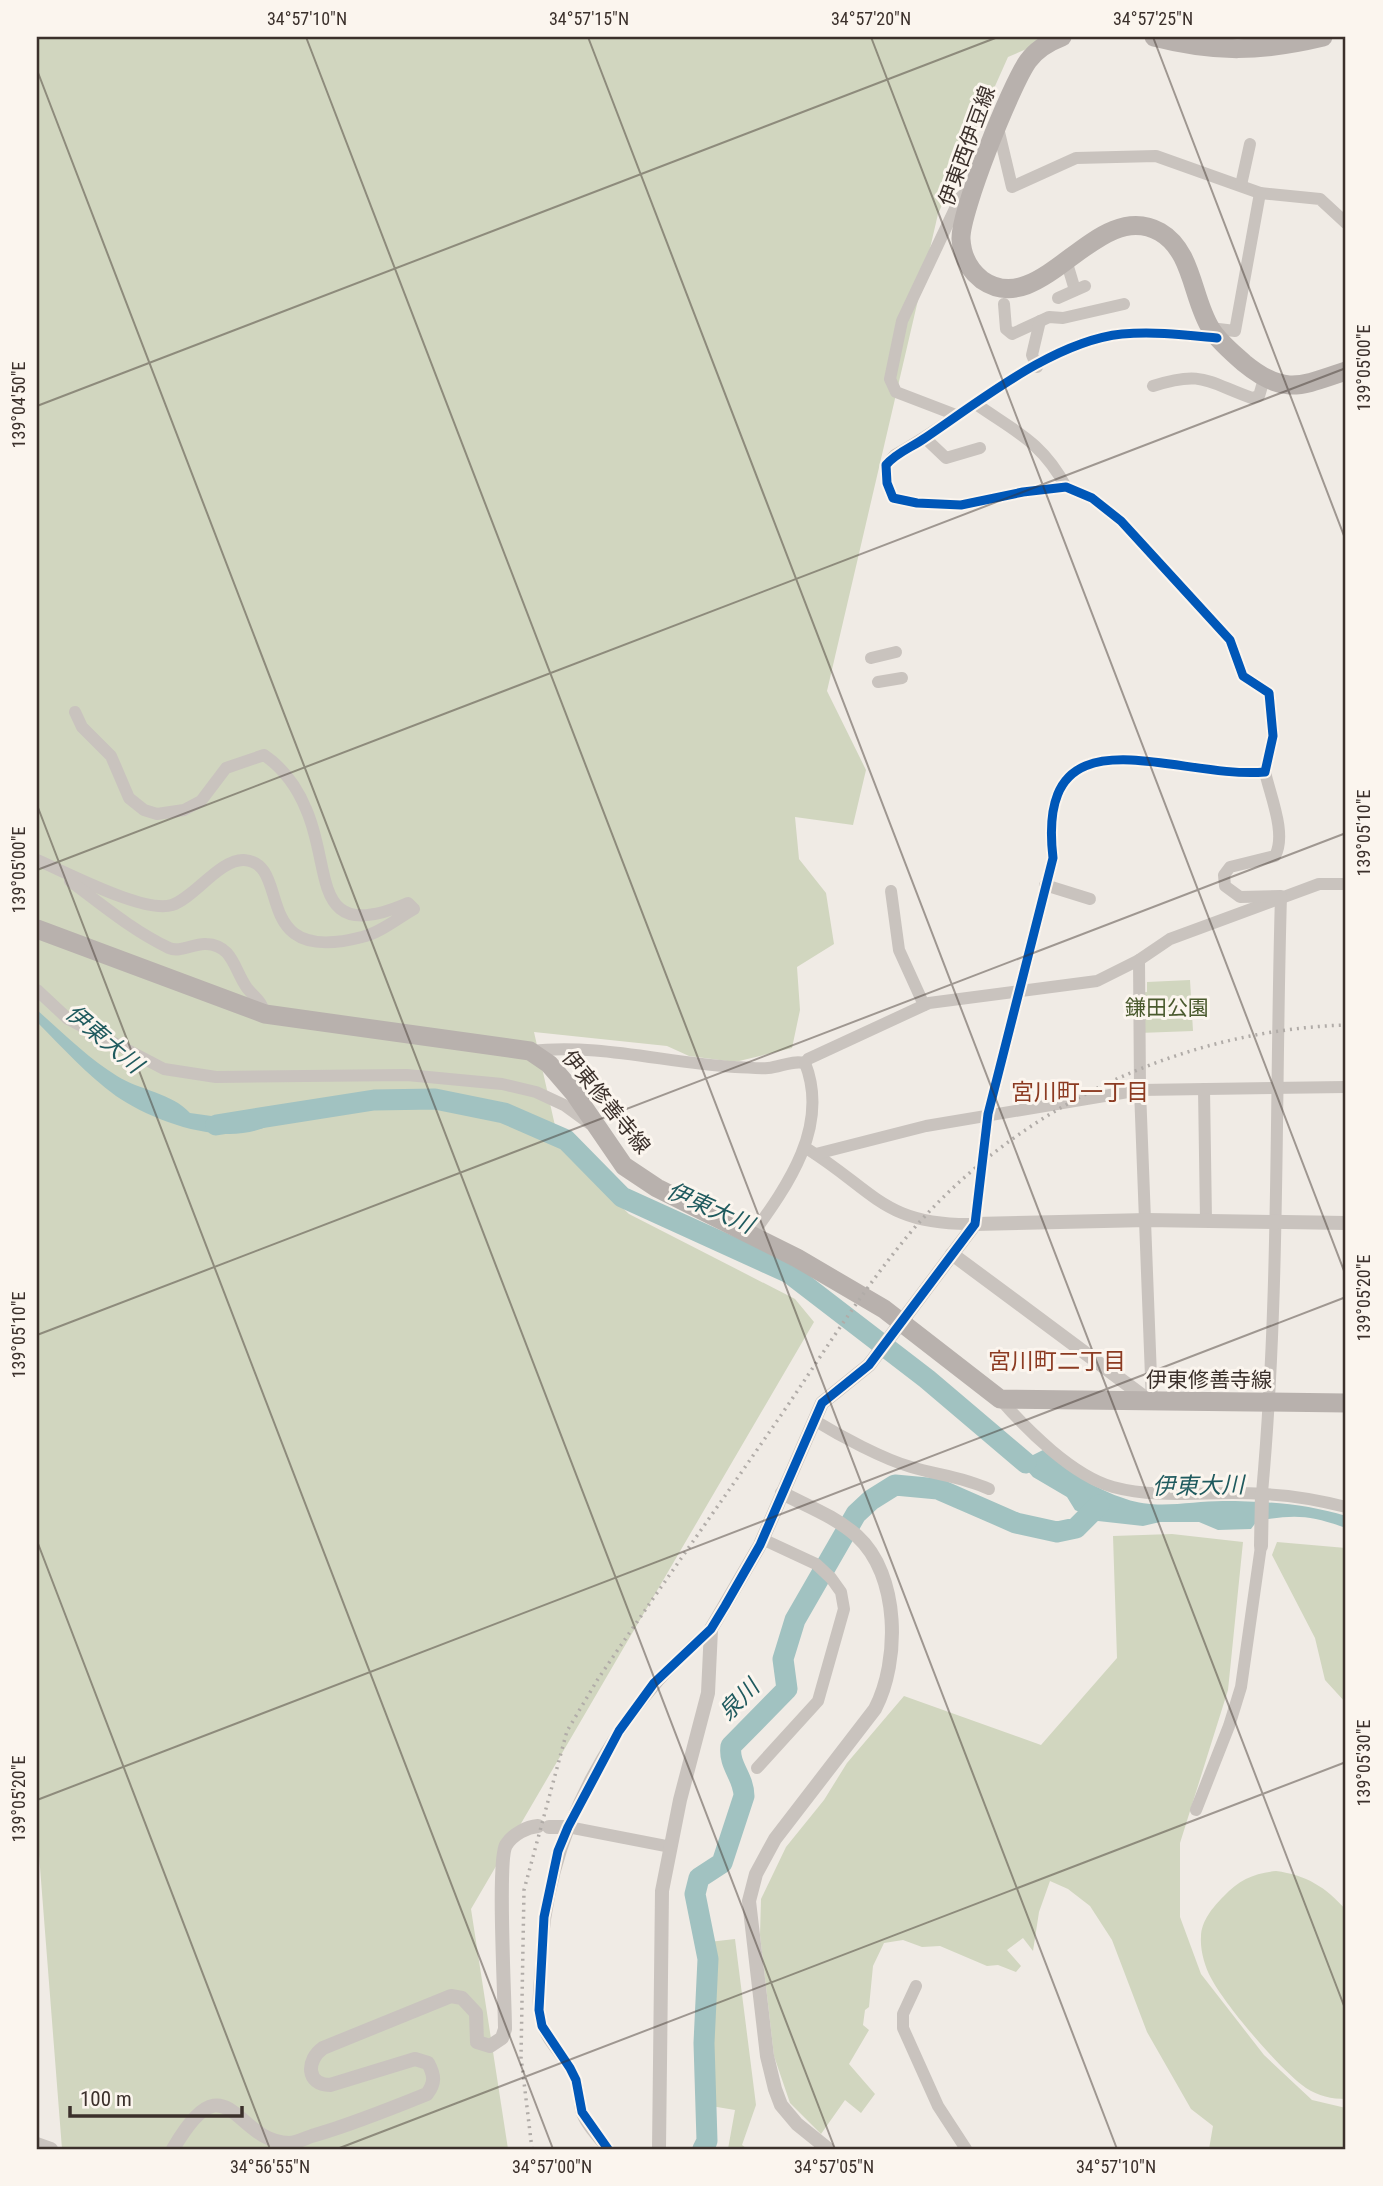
<svg xmlns="http://www.w3.org/2000/svg" width="1383" height="2186" viewBox="0 0 1383 2186" font-family="'Roboto Condensed','Noto Sans JP',sans-serif">
	<rect width="100%" height="100%" fill="#f0ebe5"/>
	<g fill="#d1d6bf">
		<path d="M 37,37 L 1055,37 L 1008,57 L 938,214 L 827,691 L 866,770 L 853,825 L 795,817 L 799,859 L 826,893 L 834,944 L 797,967 L 800,1010 L 792,1048 L 735,1062 L 689,1056 L 667,1046 L 534,1032 L 560,1148 L 629,1214 L 795,1299 L 814,1322 L 471,1909 L 508,2149 L 62,2149 L 37,1829 Z"/>
		<path d="M 1190,980 L 1193,1031 L 1139,1033 L 1137,993 L 1147,992 L 1147,982 Z"/>
		<path d="M 1172,1534 L 1243,1542 L 1228,1690 L 1180,1843 L 1180,1917 L 1201,1974 L 1264,2055 L 1312,2100 L 1346,2108 L 1346,2149 L 1209,2149 L 1213,2126 L 1191,2109 L 1147,2032 L 1112,1940 L 1090,1906 L 1068,1889 L 1050,1881 L 1039,1912 L 1033,1951 L 1023,1938 L 1007,1950 L 1021,1966 L 1016,1972 L 998,1965 L 987,1966 L 940,1946 L 922,1947 L 903,1940 L 884,1943 L 873,1966 L 869,2007 L 865,2010 L 863,2025 L 869,2030 L 849,2064 L 875,2094 L 861,2113 L 845,2100 L 821,2134 L 790,2103 L 774,2056 L 760,1935 L 761,1899 L 786,1847 L 824,1800 L 847,1763 L 904,1696 L 1041,1745 L 1117,1658 L 1113,1536 Z"/>
		<path d="M 1277,1542 L 1346,1548 L 1346,1703 L 1325,1680 L 1315,1638 L 1272,1555 Z"/>
		<path d="M 1276,1871 C 1306,1875 1326,1887 1346,1910 L 1346,2099 C 1332,2099 1318,2096 1306,2088 C 1281,2071 1225,2005 1211,1978 C 1205,1967 1200,1950 1201,1937 C 1201,1921 1213,1907 1224,1896 C 1239,1880 1254,1873 1276,1871 Z"/>
		<path d="M 735,1939 L 756,2105 L 742,2145 L 747,2149 L 728,2149 L 735,2110 L 711,2106 L 713,1963 L 709,1942 Z"/>
	</g>
	<g fill="#a1c2c1">
		<path d="M 37,1010 C 63,1033 88,1058 117,1076 C 139,1090 172,1093 190,1113 L 254,1122 L 291,1108 C 285,1113 278,1121 270,1125 C 226,1148 154,1122 116,1096 C 87,1075 62,1047 37,1022 Z"/>
		<path d="M 997,1435 L 1027,1458 L 1043,1450 C 1069,1471 1094,1489 1126,1499 C 1156,1510 1192,1501 1223,1501 C 1265,1501 1307,1504 1346,1516 L 1346,1528 C 1310,1515 1295,1514 1257,1521 L 1251,1529 L 1218,1530 L 1199,1522 L 1160,1522 L 1143,1526 L 1098,1521 L 1075,1510 L 1067,1497 L 1033,1477 Z"/>
	</g>
	<g fill="none" stroke-linecap="round" stroke-linejoin="round">
		<g stroke="#a1c2c1" stroke-width="21">
			<path d="M 216,1125 L 374,1100 L 435,1099 L 504,1113 L 566,1140 L 622,1197 L 789,1273 L 927,1379 L 1026,1463"/>
			<path d="M 703,2149 L 707,2141 L 704,2043 L 708,1959 L 695,1894 L 699,1878 L 722,1863 L 744,1796 C 744,1777 728,1765 731,1746 L 787,1689 L 783,1659 L 795,1620 L 856,1514 L 871,1500 L 895,1485 L 938,1489 L 1016,1523 L 1057,1532 L 1076,1528 L 1099,1505"/>
		</g>
		<g stroke="#c9c3be" stroke-width="12">
			<path d="M 998,128 L 1012,187 L 1076,158 L 1156,156 L 1260,193 L 1320,199 L 1346,223"/>
			<path d="M 1241,185 L 1250,144"/>
			<path d="M 1066,260 L 1075,290"/>
			<path d="M 1058,298 L 1085,286"/>
			<path d="M 1004,304 L 1006,329 L 1012,334 L 1049,317 L 1063,318 L 1124,304"/>
			<path d="M 1210,328 L 1235,331 L 1260,193"/>
			<path d="M 1037,367 L 1032,355 L 1040,321"/>
			<path d="M 1153,386 C 1203,370 1207,382 1252,398 L 1259,396 L 1264,379"/>
			<path d="M 976,404 C 1016,432 1042,442 1066,487"/>
			<path d="M 956,415 L 896,392 L 890,379 L 902,321 L 960,198 L 972,187"/>
			<path d="M 925,438 L 946,458 L 980,448"/>
			<path d="M 871,658 L 896,652"/>
			<path d="M 878,682 L 902,678"/>
			<path d="M 37,860 C 66,872 144,914 172,905 C 194,898 220,859 244,860 C 294,863 247,967 362,937 C 380,933 398,918 414,909 L 408,903 C 309,946 333,869 306,809 C 297,787 283,768 264,755 L 226,768 L 201,801 L 184,810 L 157,814 L 144,810 L 129,798 L 111,756 L 82,727 L 75,712"/>
			<path d="M 70,881 C 101,904 133,931 169,948 C 180,953 194,943 206,944 C 233,945 234,970 247,988 C 256,999 261,1000 265,1014"/>
			<path d="M 1045,885 L 1090,899"/>
			<path d="M 891,891 L 899,950 L 924,1005"/>
			<path d="M 1139,960 L 1140,1090 L 1152,1403"/>
			<path d="M 37,990 L 68,1019 L 164,1069 L 216,1077 L 407,1075 L 502,1084 L 536,1092 L 564,1105 L 590,1124"/>
			<path d="M 530,1051 C 599,1043 666,1063 735,1067 C 746,1067 757,1069 768,1068 C 781,1067 791,1060 805,1063 L 808,1059 L 929,1003 L 1097,981 L 1139,960 L 1170,939 L 1319,884 L 1346,884"/>
			<path d="M 1204,1089 L 1206,1220"/>
			<path d="M 806,1148 C 875,1191 884,1226 975,1224 L 988,1114 L 1053,858 C 1035,703 1175,780 1265,772 L 1273,736 L 1269,693 L 1243,676 L 1230,640 L 1121,521 L 1092,498 L 1066,487 L 1023,492 L 961,505 L 917,503 L 893,498 L 887,483 L 886,465 L 895,455 C 965,417 1040,344 1121,334 C 1153,331 1185,335 1217,338"/>
			<path d="M 816,1154 L 926,1126 L 1140,1090 L 1346,1087"/>
			<path d="M 752,1235 C 788,1185 830,1126 805,1063"/>
			<path d="M 1000,1399 C 1027,1430 1073,1476 1113,1487 C 1161,1500 1213,1490 1262,1494 C 1290,1495 1319,1500 1346,1507"/>
			<path d="M 814,1420 C 840,1436 883,1459 911,1467 C 938,1475 963,1477 989,1489"/>
			<path d="M 1262,1493 C 1280,1295 1275,1095 1281,896 L 1240,897 L 1225,886 L 1224,875 L 1230,867 L 1275,856 C 1287,834 1270,795 1265,772"/>
			<path d="M 757,1768 L 818,1701 L 844,1609 L 841,1592 L 831,1578 L 816,1564 L 762,1539"/>
			<path d="M 1196,1810 L 1229,1726 L 1241,1687 L 1261,1546"/>
			<path d="M 568,1827 L 671,1847"/>
			<path d="M 916,1986 L 903,2014 L 903,2028 L 938,2106 L 966,2149"/>
			<path d="M 608,2149 C 599,2138 585,2124 581,2110 C 579,2099 579,2088 575,2078 C 568,2059 548,2044 542,2024 C 536,2007 540,1984 541,1966 C 545,1834 612,1714 711,1629"/>
		</g>
		<g stroke="#c9c3be" stroke-width="14">
			<path d="M 952,1254 L 1151,1402"/>
			<path d="M 782,1493 C 807,1506 836,1517 857,1536 C 900,1575 900,1661 875,1709 L 775,1839 L 756,1874 L 749,1901 L 767,2056 L 775,2089 L 781,2105 L 797,2124 L 828,2149"/>
			<path d="M 1261,1546 L 1262,1493"/>
			<path d="M 549,1827 L 568,1827"/>
			<path d="M 37,2144 L 51,2149"/>
			<path d="M 173,2149 C 228,2055 234,2142 289,2143 C 297,2143 307,2137 315,2135 C 353,2124 390,2109 427,2094 C 435,2083 435,2076 428,2063 L 415,2059 L 330,2085 C 306,2085 306,2060 323,2048 L 451,1996 L 462,1998 L 476,2013 L 477,2042 L 490,2046 L 502,2038 L 505,2029 C 505,2000 497,1860 506,1845 C 513,1834 527,1827 538,1826"/>
			<path d="M 659,2149 L 662,1891 L 680,1800 L 708,1693 L 711,1629 L 760,1545 L 822,1403 L 869,1365 L 975,1224 L 1147,1220 L 1346,1223"/>
		</g>
		<g stroke="#b8b1ad" stroke-width="19">
			<path d="M 1062,37 C 1049,42 1036,50 1028,61 C 1011,85 960,212 961,239 C 962,256 969,270 982,280 C 1042,322 1096,196 1160,232 C 1193,251 1192,299 1211,329 C 1219,342 1233,353 1244,363 C 1284,396 1301,386 1346,371"/>
			<path d="M 1154,37 C 1216,53 1260,52 1323,37"/>
			<path d="M 37,929 L 265,1014 L 530,1051 L 549,1064 L 574,1093 L 624,1166 L 657,1188 L 797,1258 L 884,1309 L 1000,1399 L 1346,1403"/>
		</g>
		<path stroke="#b1aca8" stroke-width="3.5" stroke-dasharray="2 5" stroke-linecap="butt" d="M 532,2149 L 521,2057 L 524,1890 L 567,1731 L 598,1679 C 660,1587 725,1497 788,1405 C 827,1347 865,1287 910,1233 C 1017,1107 1182,1030 1346,1025"/>
		<g stroke="#fbf5ee" stroke-width="13">
			<path id="cycleway" d="M 608,2149 L 582,2112 L 576,2080 L 570,2068 L 542,2026 L 539,2010 L 544,1917 L 558,1851 L 568,1827 L 619,1731 L 654,1683 L 711,1629 L 725,1606 L 760,1545 L 822,1403 L 869,1365 L 975,1224 L 988,1114 L 1053,858 C 1035,703 1175,780 1265,772 L 1273,736 L 1269,693 L 1243,676 L 1230,640 L 1121,521 L 1092,498 L 1066,487 L 1023,492 L 961,505 L 917,503 L 893,498 L 887,483 L 886,465 C 897,452 911,448 925,438 C 980,401 1054,341 1122,334 C 1154,331 1186,335 1217,338"/>
		</g>
		<use href="#cycleway" stroke="#0057b8" stroke-width="9"/>
	</g>
	<path fill="none" stroke="#3b302b" stroke-width="2" stroke-opacity="0.45" d="M 306,37 L 1117,2149M 588,37 L 1346,2011M 871,37 L 1346,1276M 1153,37 L 1346,541M 37,70 L 835,2149M 37,406 L 998,37M 37,805 L 553,2149M 37,870 L 1346,368M 37,1335 L 1346,833M 37,1541 L 270,2149M 37,1800 L 1346,1297M 337,2149 L 1346,1762"/>
	<g text-anchor="middle" dominant-baseline="central" stroke-width="6" stroke-linejoin="round" paint-order="stroke">
		<g font-size="21" fill="#3b302b" stroke="#fbf5ee">
			<text transform="translate(967 146) rotate(-70)">伊東西伊豆線</text>
			<text transform="translate(606 1102) rotate(51)">伊東修善寺線</text>
			<text x="1209" y="1380">伊東修善寺線</text>
		</g>
		<g font-size="21" fill="#4a5a2e" stroke="#fbf5ee">
			<text x="1167" y="1008">鎌田公園</text>
		</g>
		<g font-size="23" font-style="italic" fill="#1f5a5e" stroke="#fbf5ee">
			<text transform="translate(104 1039) rotate(40)">伊東大川</text>
			<text transform="translate(710 1208) rotate(24)">伊東大川</text>
			<text transform="translate(1198 1486) rotate(-1)">伊東大川</text>
			<text transform="translate(739 1700) rotate(-46)">泉川</text>
		</g>
		<g font-size="23" fill="#8c3b22" stroke="#fbf5ee">
			<text x="1080" y="1092">宮川町一丁目</text>
			<text x="1057" y="1361">宮川町二丁目</text>
		</g>
	</g>
	<rect width="1383" height="2186" fill="none" stroke="#fbf5ee" stroke-width="77"/>
	<path d="M70 2106v10h172v-10" fill="none" stroke="#3b302b" stroke-width="3.5"/>
	<text x="80" y="2106" font-size="21" fill="#3b302b" stroke="#fbf5ee" stroke-width="5" paint-order="stroke">100 m</text>
	<rect x="38" y="38" width="1306" height="2110" fill="none" stroke="#3b302b" stroke-width="2.5"/>
	<g font-size="18" text-anchor="middle" fill="#3b302b">
		<text x="307" y="25">34°57'10"N</text>
		<text x="589" y="25">34°57'15"N</text>
		<text x="871" y="25">34°57'20"N</text>
		<text x="1153" y="25">34°57'25"N</text>
		<text transform="translate(1364 368) rotate(-90)" y="6">139°05'00"E</text>
		<text transform="translate(19 405) rotate(-90)" y="6">139°04'50"E</text>
		<text transform="translate(1364 833) rotate(-90)" y="6">139°05'10"E</text>
		<text transform="translate(19 870) rotate(-90)" y="6">139°05'00"E</text>
		<text transform="translate(1364 1298) rotate(-90)" y="6">139°05'20"E</text>
		<text transform="translate(19 1335) rotate(-90)" y="6">139°05'10"E</text>
		<text transform="translate(1364 1763) rotate(-90)" y="6">139°05'30"E</text>
		<text transform="translate(19 1799) rotate(-90)" y="6">139°05'20"E</text>
		<text x="270" y="2173">34°56'55"N</text>
		<text x="552" y="2173">34°57'00"N</text>
		<text x="834" y="2173">34°57'05"N</text>
		<text x="1116" y="2173">34°57'10"N</text>
	</g>
</svg>
